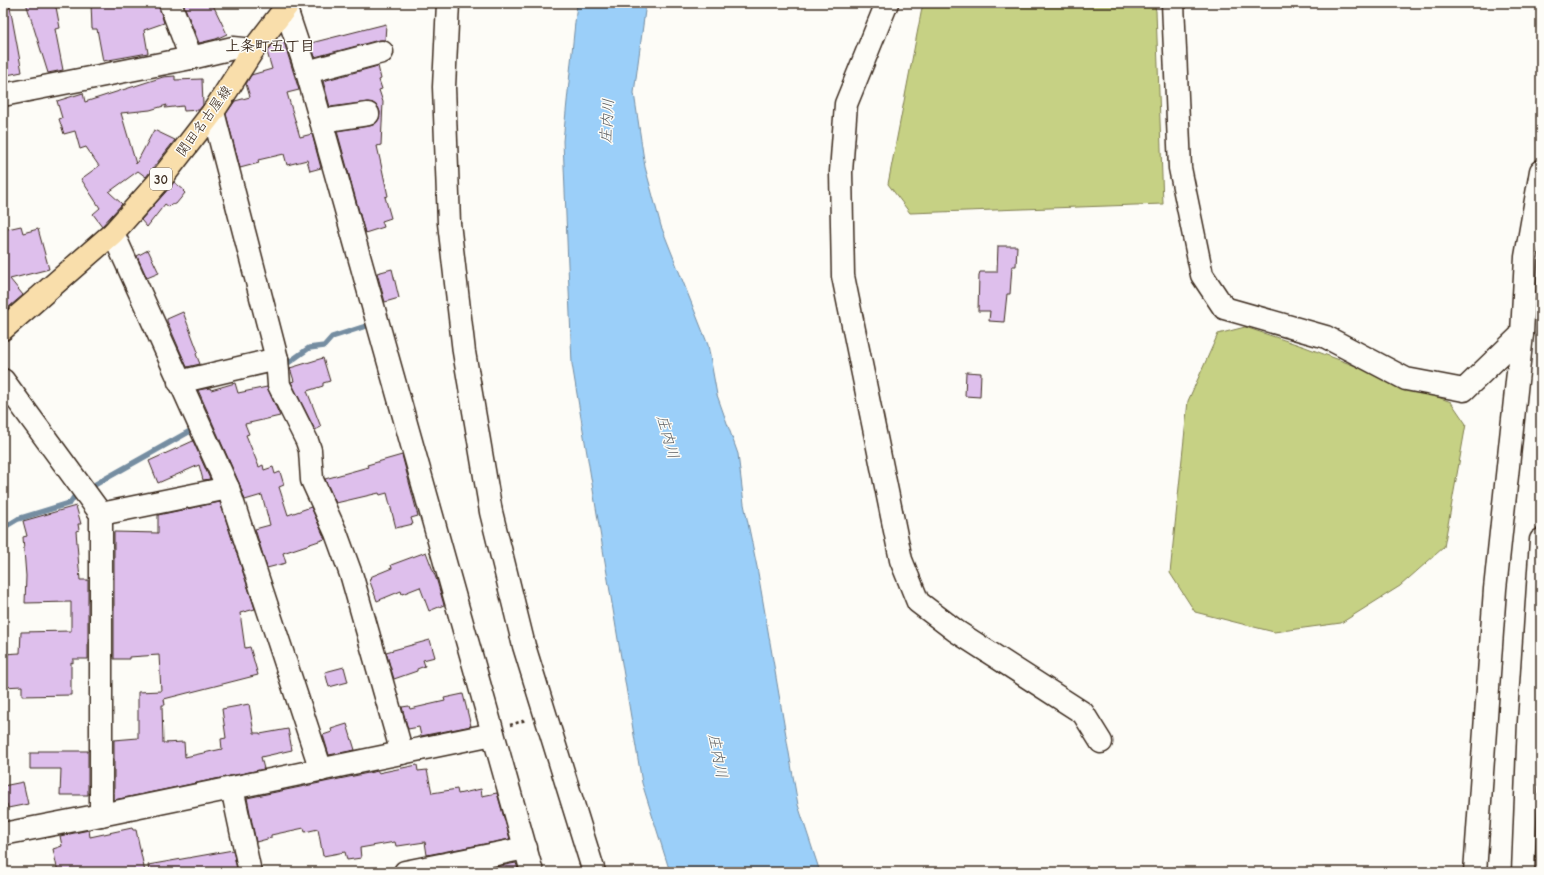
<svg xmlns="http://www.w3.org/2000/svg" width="1544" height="875" viewBox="0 0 1544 875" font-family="'Comic Neue','Klee One',sans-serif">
	<rect width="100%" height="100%" fill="#fdfcf7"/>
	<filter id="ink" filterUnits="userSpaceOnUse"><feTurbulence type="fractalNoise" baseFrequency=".025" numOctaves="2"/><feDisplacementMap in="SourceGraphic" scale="8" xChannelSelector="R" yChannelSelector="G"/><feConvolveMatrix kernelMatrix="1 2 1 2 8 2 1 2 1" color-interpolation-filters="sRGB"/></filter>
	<g filter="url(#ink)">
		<g fill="#c6d184" stroke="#807e51">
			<path d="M 923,3 L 1154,3 L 1156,11 L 1163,204 L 910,213 L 888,184 Z"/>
			<path d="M 1245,327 L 1305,347 L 1451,402 L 1466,424 L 1444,547 L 1400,586 L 1341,623 L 1274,632 L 1195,612 L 1170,573 L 1188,401 L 1218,334 Z"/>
		</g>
		<path fill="#9bcff9" stroke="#758da1" d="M 577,3 L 646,3 L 634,93 L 645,167 L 661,226 L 708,345 L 717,395 L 738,454 L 744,504 L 757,567 L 798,805 L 820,872 L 670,872 L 642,783 L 572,364 L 563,141 Z"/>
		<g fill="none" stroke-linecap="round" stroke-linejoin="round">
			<g stroke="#758da1" stroke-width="5.5">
				<path d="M 288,363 L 309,348 L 324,346 L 332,337 L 366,326"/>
				<path d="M 89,488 L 192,430"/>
				<path d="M 3,528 L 18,519 L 70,503 L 76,494"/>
			</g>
		</g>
		<g fill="#debfec" stroke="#3b2a1e">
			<path d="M 26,3 L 53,3 L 54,7 L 56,7 L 60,28 L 55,29 L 63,70 L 48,73 Z"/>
			<path d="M 91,3 L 158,3 L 164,23 L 144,30 L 148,53 L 103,61 L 97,29 L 92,29 Z"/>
			<path d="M 183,3 L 212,3 L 227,34 L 216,39 L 199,43 Z"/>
			<path d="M 10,7 L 22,72 L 7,75 L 3,54 L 3,8 Z"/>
			<path d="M 386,24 L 385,40 L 379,40 L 315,57 L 311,43 Z"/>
			<path d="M 284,42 L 299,90 L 287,93 L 300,137 L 312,134 L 321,168 L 310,171 L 307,160 L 287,165 L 284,154 L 258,160 L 259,163 L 240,168 L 226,114 L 235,101 L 250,97 L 246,84 L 251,75 L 272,69 L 267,52 L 272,45 Z"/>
			<path d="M 378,66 L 381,79 L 379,80 L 382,89 L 379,90 L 383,102 L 381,145 L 377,146 L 388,196 L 385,197 L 391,218 L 382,221 L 384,227 L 365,233 L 337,131 L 370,126 L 375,124 L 379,119 L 380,112 L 378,107 L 373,103 L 367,102 L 330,107 L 323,81 Z"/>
			<path d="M 175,76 L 175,80 L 202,79 L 203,105 L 199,110 L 184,111 L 183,106 L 165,108 L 167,105 L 150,110 L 121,113 L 136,164 L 154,130 L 175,140 L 146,177 L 138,171 L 109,192 L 122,204 L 102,226 L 93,214 L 100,208 L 81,179 L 99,166 L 86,147 L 80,149 L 75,131 L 64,134 L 59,119 L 62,118 L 57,101 L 83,93 L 85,102 L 163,77 Z"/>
			<path d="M 174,182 L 184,190 L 183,191 L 185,193 L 176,204 L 171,205 L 169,207 L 165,204 L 147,227 L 141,220 Z"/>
			<path d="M 21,226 L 23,233 L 38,229 L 49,269 L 10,279 L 23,295 L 3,312 L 3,230 Z"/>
			<path d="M 998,246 L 1017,246 L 1016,266 L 1012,266 L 1010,294 L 1007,294 L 1004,322 L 989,321 L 990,311 L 978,311 L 979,275 L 980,272 L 997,272 Z"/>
			<path d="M 148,250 L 159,273 L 147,278 L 137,256 Z"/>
			<path d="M 392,269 L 399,298 L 385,302 L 377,273 Z"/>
			<path d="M 183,312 L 198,352 L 196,354 L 200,364 L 187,367 L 167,321 L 167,319 Z"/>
			<path d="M 323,358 L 330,381 L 323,383 L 323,386 L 307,391 L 321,427 L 315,430 L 291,382 L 294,381 L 290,368 Z"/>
			<path d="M 966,372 L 981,373 L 980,397 L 965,396 Z"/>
			<path d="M 235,383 L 238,393 L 267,387 L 280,416 L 245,424 L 249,434 L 246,435 L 259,467 L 263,465 L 264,470 L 273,467 L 275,474 L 280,472 L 284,485 L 279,487 L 288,515 L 311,507 L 325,539 L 283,553 L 286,563 L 267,568 L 255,529 L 270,525 L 262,495 L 245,500 L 239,483 L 198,390 L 210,388 L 211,390 Z"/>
			<path d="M 193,441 L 210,479 L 203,480 L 199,465 L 158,483 L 149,461 Z"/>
			<path d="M 402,455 L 418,516 L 411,518 L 413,524 L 396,528 L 387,493 L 380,495 L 379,493 L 336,503 L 325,479 L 368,467 L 367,465 Z"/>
			<path d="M 220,502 L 255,609 L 240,613 L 245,648 L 250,647 L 258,675 L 164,699 L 165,705 L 162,705 L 163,743 L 184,742 L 185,757 L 222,749 L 221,739 L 226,738 L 222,709 L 249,704 L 254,733 L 260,733 L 260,734 L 288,729 L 292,750 L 261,757 L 264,769 L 114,800 L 114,740 L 138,738 L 138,692 L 161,691 L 159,655 L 129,657 L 129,659 L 114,659 L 114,532 L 158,533 L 158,515 Z"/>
			<path d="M 76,506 L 81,524 L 78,524 L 79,530 L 76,531 L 80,580 L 88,580 L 88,659 L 73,659 L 73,663 L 71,662 L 71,695 L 22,696 L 22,686 L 3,687 L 3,654 L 20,653 L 21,632 L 71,631 L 71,602 L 25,603 L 26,576 L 23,537 L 27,536 L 23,521 Z"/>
			<path d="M 426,552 L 437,581 L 444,605 L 429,611 L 420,587 L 402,594 L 401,591 L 377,601 L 369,579 L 371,578 L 370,577 L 392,568 L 391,565 Z"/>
			<path d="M 430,640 L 435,657 L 423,660 L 425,666 L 417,669 L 417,671 L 394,679 L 386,652 Z"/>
			<path d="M 344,667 L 348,682 L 329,687 L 325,672 Z"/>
			<path d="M 463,694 L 471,726 L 421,736 L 419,727 L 408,729 L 402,707 L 409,706 L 410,709 L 445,701 L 444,698 Z"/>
			<path d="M 347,724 L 355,750 L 329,755 L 323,735 L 332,732 L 331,729 Z"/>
			<path d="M 38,751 L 88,751 L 88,795 L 60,795 L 61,769 L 30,769 L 30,753 L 38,753 Z"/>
			<path d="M 417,765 L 418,771 L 427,770 L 432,793 L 457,789 L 458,794 L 481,789 L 482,796 L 497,793 L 510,839 L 427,855 L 425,842 L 398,846 L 396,846 L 395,842 L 360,848 L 361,858 L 347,860 L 345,852 L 323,856 L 318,829 L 305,832 L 304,828 L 271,835 L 271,838 L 256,842 L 247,798 L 378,771 L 378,773 Z"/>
			<path d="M 23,782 L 28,804 L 8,808 L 7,804 L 3,805 L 3,786 Z"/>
			<path d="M 132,828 L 133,830 L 136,830 L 145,872 L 58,872 L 53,849 L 62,846 L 60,836 L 89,830 L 90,837 Z"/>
			<path d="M 233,850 L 237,869 L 234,869 L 235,872 L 149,872 L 148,865 Z"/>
			<path d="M 516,863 L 519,872 L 469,872 Z"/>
		</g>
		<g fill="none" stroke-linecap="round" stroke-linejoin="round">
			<g stroke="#3b2a1e" stroke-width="25">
				<g id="minor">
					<path d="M 170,3 L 191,58"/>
					<path d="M 284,3 L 307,72 L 321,121 L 532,872"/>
					<path d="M 448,3 L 444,87 L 449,223 L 464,352 L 491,512 L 524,646 L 594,872"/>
					<path d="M 887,3 L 846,104 L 841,172 L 843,276 L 901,560 L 918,602 L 956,631 L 1083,713 L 1101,742"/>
					<path d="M 1173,3 L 1180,168 L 1202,275 L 1224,308 L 1326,337 L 1406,379 L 1464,390 L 1522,334"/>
					<path d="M 307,72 L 382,52"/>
					<path d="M 3,95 L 191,58 L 233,48 L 253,50"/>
					<path d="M 213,112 L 277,359 L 279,385 L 307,441 L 310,450 L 312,480 L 336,533 L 352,577 L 402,753"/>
					<path d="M 321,121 L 368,114"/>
					<path d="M 113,233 L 228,488 L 321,770"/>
					<path d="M 3,380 L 101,514 L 101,815"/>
					<path d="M 179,382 L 277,359"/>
					<path d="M 101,514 L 228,488"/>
					<path d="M 232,788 L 250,872"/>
					<path d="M 3,834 L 101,815 L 493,734"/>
					<path d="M 405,872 L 526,848"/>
					<path d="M 1475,872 L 1495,589 L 1522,334 L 1526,257 L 1541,171"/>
					<path d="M 1523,872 L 1529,722 L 1541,540"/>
				</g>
			</g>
			<g stroke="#3b2a1e" stroke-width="25">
				<path id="major" d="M 3,329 L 113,233 L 161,179 L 213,112 L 253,50 L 289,3"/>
			</g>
			<path stroke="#3b2a1e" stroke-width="2.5" stroke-dasharray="3 3" stroke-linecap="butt" d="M 510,725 L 526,720"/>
			<use href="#minor" stroke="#fdfcf7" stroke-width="22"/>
			<use href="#major" stroke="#f9deab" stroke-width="22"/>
		</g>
	</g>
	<g text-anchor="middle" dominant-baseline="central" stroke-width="3" stroke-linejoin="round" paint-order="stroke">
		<rect fill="#fdfcf7" stroke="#75695f" stroke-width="1" x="150" y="168" width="22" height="22" rx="3"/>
		<g font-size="13" font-weight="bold" fill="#3b2a1e">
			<text x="161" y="179">30</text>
		</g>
		<g font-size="14" fill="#3b2a1e" stroke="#fdfcf7">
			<text transform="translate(204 121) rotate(-54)">関田名古屋線</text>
		</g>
		<g font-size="15" font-weight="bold" fill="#3b2a1e" stroke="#fdfcf7">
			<text x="270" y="46">上条町五丁目</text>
		</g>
		<g font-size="15" font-style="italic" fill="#585c60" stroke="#fdfcf7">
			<text transform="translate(607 121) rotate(-87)">庄内川</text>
			<text transform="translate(668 437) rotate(74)">庄内川</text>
			<text transform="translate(718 756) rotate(79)">庄内川</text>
		</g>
	</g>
	<rect width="1544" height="875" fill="none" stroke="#fdfcf7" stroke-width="16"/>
	<rect x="8" y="8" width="1528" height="859" fill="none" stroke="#3b2a1e" stroke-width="1.5" filter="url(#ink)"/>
</svg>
